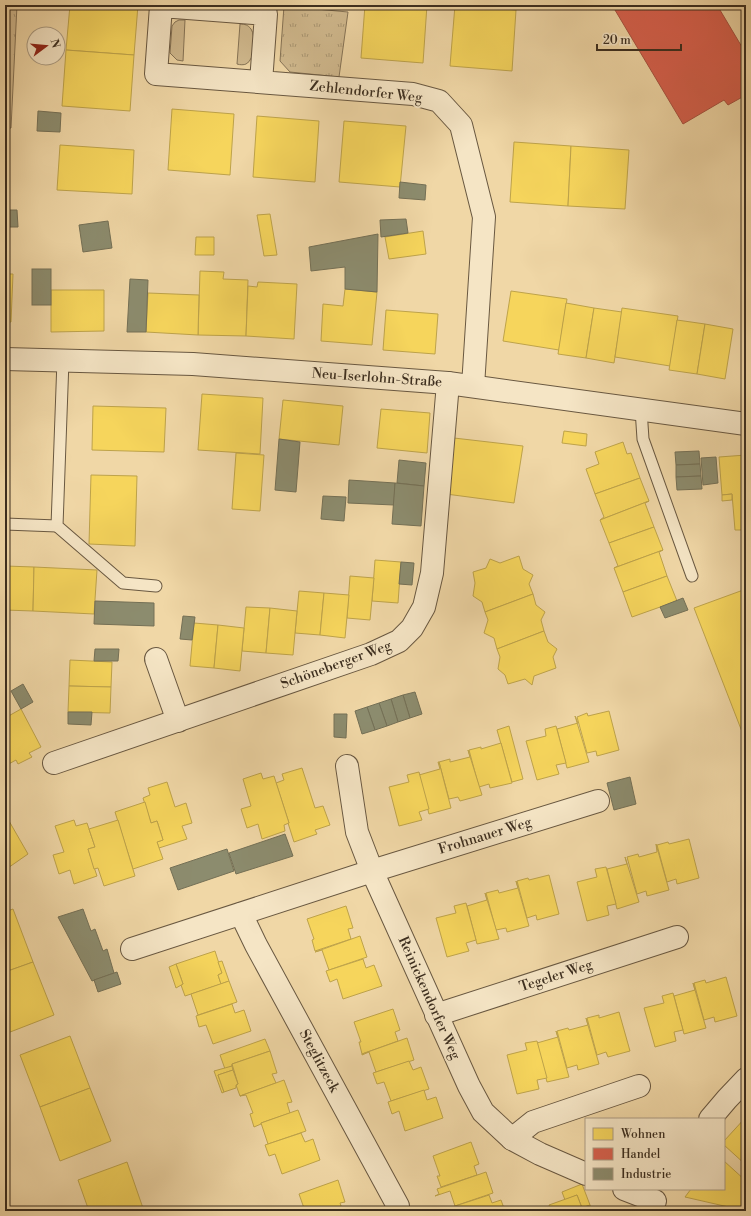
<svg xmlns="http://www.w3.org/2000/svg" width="751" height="1216" viewBox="0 0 751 1216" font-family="'Libre Bodoni',serif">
	<defs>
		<pattern id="park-tufts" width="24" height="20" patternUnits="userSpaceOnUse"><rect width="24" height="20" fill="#d1ba8f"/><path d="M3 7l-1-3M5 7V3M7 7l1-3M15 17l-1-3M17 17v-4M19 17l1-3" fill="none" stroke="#ab9874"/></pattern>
	</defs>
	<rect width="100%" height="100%" fill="#f0d7a6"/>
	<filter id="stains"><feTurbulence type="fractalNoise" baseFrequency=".005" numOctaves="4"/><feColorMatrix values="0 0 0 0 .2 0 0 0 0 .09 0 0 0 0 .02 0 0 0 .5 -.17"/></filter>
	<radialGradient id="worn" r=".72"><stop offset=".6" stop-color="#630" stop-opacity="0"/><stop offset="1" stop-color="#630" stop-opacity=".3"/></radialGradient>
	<g fill="#d1ba8f" stroke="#867457">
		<path d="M 179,20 L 185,20 L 183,61 L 177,60 L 170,53 L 172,26 L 175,22 Z"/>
		<path d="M 240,24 C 245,24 248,25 251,29 C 256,36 255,60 246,64 C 244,65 240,65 237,64 Z"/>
	</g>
	<g fill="url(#park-tufts)" stroke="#867457">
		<path d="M 5,5 L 17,5 L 11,128 L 5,128 Z"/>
		<path d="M 284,6 L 348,12 L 339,77 L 290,72 L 280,61 Z"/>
	</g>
	<g fill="#f6d55c" stroke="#bea34a">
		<path d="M 70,5 L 138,5 L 134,55 L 66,50 Z"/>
		<path d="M 365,5 L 427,5 L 423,63 L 361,58 Z"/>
		<path d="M 455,5 L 516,10 L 512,71 L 450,66 Z"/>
		<path d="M 66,50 L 134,55 L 130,111 L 62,106 Z"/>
		<path d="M 172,109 L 234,114 L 230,175 L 168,170 Z"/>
		<path d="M 257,116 L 319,121 L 315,182 L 253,177 Z"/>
		<path d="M 344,121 L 406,126 L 400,187 L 339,182 Z"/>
		<path d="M 514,142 L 571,146 L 568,206 L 510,202 Z"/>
		<path d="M 60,145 L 134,150 L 132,194 L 57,190 Z"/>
		<path d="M 571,146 L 629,150 L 625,209 L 568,206 Z"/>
		<path d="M 270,214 L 277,255 L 264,256 L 257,215 Z"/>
		<path d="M 423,231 L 426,254 L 389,259 L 385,237 Z"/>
		<path d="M 196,237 L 214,237 L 214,255 L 195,255 Z"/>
		<path d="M 200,271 L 224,272 L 223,279 L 248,280 L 246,336 L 198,335 Z"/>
		<path d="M 5,274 L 13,274 L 11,322 L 5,322 Z"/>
		<path d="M 258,282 L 297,284 L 294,339 L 246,336 L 248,286 L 257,287 Z"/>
		<path d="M 345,289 L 377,292 L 372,345 L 321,341 L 323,304 L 343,306 Z"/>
		<path d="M 51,290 L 104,290 L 104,331 L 51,332 Z"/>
		<path d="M 511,291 L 567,299 L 559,350 L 503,341 Z"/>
		<path d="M 148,293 L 199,295 L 198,335 L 146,332 Z"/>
		<path d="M 566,303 L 594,308 L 586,358 L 558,354 Z"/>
		<path d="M 594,308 L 622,312 L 614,363 L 586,358 Z"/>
		<path d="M 622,308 L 678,316 L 670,366 L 615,357 Z"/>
		<path d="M 386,310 L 438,314 L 435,354 L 383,350 Z"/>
		<path d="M 677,320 L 705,324 L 697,374 L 669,370 Z"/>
		<path d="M 705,324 L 733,329 L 725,379 L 697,374 Z"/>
		<path d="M 202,394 L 263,398 L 260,454 L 198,450 Z"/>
		<path d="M 283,400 L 343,406 L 339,445 L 279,439 Z"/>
		<path d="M 93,406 L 166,408 L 164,452 L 92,450 Z"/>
		<path d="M 381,409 L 430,413 L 427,453 L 377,448 Z"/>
		<path d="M 564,431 L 587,434 L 586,446 L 562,443 Z"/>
		<path d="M 454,438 L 523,446 L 514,503 L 446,494 Z"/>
		<path d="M 623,442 L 627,454 L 631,453 L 640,478 L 595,494 L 586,469 L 599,464 L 595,452 Z"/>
		<path d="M 236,453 L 264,455 L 260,511 L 232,509 Z"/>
		<path d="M 746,455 L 746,541 L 744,530 L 735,530 L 732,494 L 722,495 L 719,457 Z"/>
		<path d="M 91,475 L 137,476 L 135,546 L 89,544 Z"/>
		<path d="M 640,478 L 649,501 L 600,520 L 604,517 L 595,494 Z"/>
		<path d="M 732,494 L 732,500 L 722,501 L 722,495 Z"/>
		<path d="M 649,501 L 645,503 L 654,527 L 609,543 L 600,520 Z"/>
		<path d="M 654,527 L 663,550 L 614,568 L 618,566 L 609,543 Z"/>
		<path d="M 663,550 L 659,552 L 667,576 L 623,592 L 614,568 Z"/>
		<path d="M 519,556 L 523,569 L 533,575 L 529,584 L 533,594 L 485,612 L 482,602 L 473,596 L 475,583 L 473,572 L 486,568 L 490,559 L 500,563 Z"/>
		<path d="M 375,560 L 401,562 L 398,603 L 372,601 Z"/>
		<path d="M 5,566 L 34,567 L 33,611 L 5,610 Z"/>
		<path d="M 34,567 L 97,570 L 94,614 L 33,611 Z"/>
		<path d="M 350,576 L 374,578 L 370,620 L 347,618 Z"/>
		<path d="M 667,576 L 677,601 L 632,617 L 623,592 Z"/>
		<path d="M 746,589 L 746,742 L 694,608 Z"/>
		<path d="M 299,591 L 324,593 L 320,635 L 295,633 Z"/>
		<path d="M 324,593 L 349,595 L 345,638 L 320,635 Z"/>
		<path d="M 533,594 L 536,605 L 545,612 L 541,620 L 544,631 L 497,649 L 494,638 L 484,633 L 488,620 L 485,612 Z"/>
		<path d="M 246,607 L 270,608 L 266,653 L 242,651 Z"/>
		<path d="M 270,608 L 297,611 L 293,655 L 266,653 Z"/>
		<path d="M 194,623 L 218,625 L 214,668 L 190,666 Z"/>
		<path d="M 218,625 L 244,628 L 240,671 L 214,668 Z"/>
		<path d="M 544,631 L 548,642 L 557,649 L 553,657 L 556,668 L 534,676 L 532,685 L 525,679 L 508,684 L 505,675 L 498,669 L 500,657 L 497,649 Z"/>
		<path d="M 70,660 L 112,662 L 111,687 L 69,686 Z"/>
		<path d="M 69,686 L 111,687 L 110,713 L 68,712 Z"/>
		<path d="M 21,709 L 41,747 L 29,753 L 32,757 L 18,764 L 16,760 L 5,766 L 5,718 Z"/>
		<path d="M 609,711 L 619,750 L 597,756 L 596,751 L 587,753 L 577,717 L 587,713 L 588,716 Z"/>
		<path d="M 575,716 L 589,762 L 567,768 L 557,729 L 578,723 Z"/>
		<path d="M 509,726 L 523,779 L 512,782 L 497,730 Z"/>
		<path d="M 556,726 L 566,763 L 556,765 L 559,774 L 537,780 L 526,741 L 546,736 L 545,729 Z"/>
		<path d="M 501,743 L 512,783 L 490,788 L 489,784 L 479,787 L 469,750 L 481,747 L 481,749 Z"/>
		<path d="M 468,750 L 482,795 L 460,801 L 458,797 L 449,799 L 439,762 L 450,759 L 450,762 L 470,757 Z"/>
		<path d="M 438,762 L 439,762 L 451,808 L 429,814 L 419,775 L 440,769 Z"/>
		<path d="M 302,768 L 315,808 L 323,806 L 330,825 L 315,830 L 317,834 L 294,842 L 288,823 L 289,823 L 276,783 L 284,780 L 282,774 Z"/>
		<path d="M 419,772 L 429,809 L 419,812 L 422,820 L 399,826 L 389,787 L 409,782 L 407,775 Z"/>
		<path d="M 261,773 L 263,779 L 274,776 L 289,823 L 284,825 L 285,831 L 262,839 L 258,824 L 247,828 L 241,809 L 251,806 L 243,779 Z"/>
		<path d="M 167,782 L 175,807 L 186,803 L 192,823 L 182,826 L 187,839 L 159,848 L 157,842 L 163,840 L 157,821 L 151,823 L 143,798 L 150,795 L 148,788 Z"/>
		<path d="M 145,802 L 151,823 L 157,821 L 163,840 L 157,842 L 163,859 L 133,869 L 115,812 Z"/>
		<path d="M 5,814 L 28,854 L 5,870 Z"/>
		<path d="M 74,820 L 76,826 L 87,823 L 95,847 L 88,849 L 97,876 L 74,884 L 70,870 L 59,874 L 53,855 L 64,852 L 55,826 Z"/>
		<path d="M 118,820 L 135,876 L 104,886 L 98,868 L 94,869 L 88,849 L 95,847 L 89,829 Z"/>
		<path d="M 689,839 L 699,878 L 677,884 L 676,879 L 667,882 L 657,845 L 668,842 L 669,844 Z"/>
		<path d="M 656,844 L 669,890 L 647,896 L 646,891 L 637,894 L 627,857 L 638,854 L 639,857 L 657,852 Z"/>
		<path d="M 625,857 L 639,902 L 617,909 L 607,869 L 627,864 Z"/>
		<path d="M 606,867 L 616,904 L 607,906 L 609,915 L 587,921 L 577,882 L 597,877 L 595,869 Z"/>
		<path d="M 549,875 L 559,914 L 537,920 L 536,915 L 527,918 L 517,881 L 528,878 L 529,880 Z"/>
		<path d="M 516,881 L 529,926 L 507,932 L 506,928 L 496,930 L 486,893 L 498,890 L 499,893 L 518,888 Z"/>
		<path d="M 485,893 L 499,939 L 477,944 L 467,906 L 487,900 Z"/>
		<path d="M 466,903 L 476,940 L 466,943 L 469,951 L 447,957 L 436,918 L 456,913 L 454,906 Z"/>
		<path d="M 346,906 L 353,928 L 348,929 L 351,939 L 315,951 L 312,940 L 314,939 L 307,919 Z"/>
		<path d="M 13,909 L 33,962 L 5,972 L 5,912 Z"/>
		<path d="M 360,936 L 367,957 L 329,970 L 322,950 L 315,952 Z"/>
		<path d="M 215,951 L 222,973 L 218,975 L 221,984 L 185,996 L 181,985 L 183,984 L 176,964 Z"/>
		<path d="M 363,959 L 366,968 L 374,965 L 382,986 L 343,999 L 337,979 L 330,982 L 326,971 Z"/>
		<path d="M 222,961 L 229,981 L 221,984 L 218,975 L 222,973 L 218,962 Z"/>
		<path d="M 33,962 L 54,1015 L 5,1034 L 5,972 Z"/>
		<path d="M 176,964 L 183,984 L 176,988 L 169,967 Z"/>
		<path d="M 726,977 L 737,1016 L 715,1022 L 714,1017 L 704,1020 L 694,983 L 705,980 L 706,983 Z"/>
		<path d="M 229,981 L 237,1002 L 198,1015 L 191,994 Z"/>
		<path d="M 693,983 L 706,1028 L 684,1034 L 674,996 L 695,990 Z"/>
		<path d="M 673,993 L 683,1030 L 674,1032 L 676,1041 L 655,1047 L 644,1008 L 664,1003 L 662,996 Z"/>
		<path d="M 232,1004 L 235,1013 L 244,1010 L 251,1031 L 213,1044 L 206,1025 L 199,1027 L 196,1016 Z"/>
		<path d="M 393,1009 L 400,1030 L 395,1032 L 398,1041 L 362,1054 L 359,1042 L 361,1042 L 354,1022 Z"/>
		<path d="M 619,1012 L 630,1051 L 608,1057 L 606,1052 L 597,1055 L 587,1018 L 599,1015 L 599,1018 Z"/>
		<path d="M 586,1018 L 599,1064 L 578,1070 L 577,1065 L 567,1068 L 557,1031 L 568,1028 L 569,1030 L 588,1025 Z"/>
		<path d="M 556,1031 L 569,1077 L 547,1082 L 537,1043 L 558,1037 Z"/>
		<path d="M 70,1036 L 90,1088 L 40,1107 L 20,1055 Z"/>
		<path d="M 407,1038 L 414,1060 L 376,1072 L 369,1052 L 362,1055 L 362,1054 Z"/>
		<path d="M 265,1039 L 270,1051 L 232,1064 L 232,1066 L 225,1069 L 220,1055 Z"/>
		<path d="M 537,1041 L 547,1078 L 537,1080 L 539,1089 L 517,1094 L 507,1055 L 527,1050 L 525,1043 Z"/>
		<path d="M 270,1051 L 277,1073 L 272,1074 L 276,1083 L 240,1096 L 236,1085 L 238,1084 L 232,1064 Z"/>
		<path d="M 409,1061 L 413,1070 L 421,1067 L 429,1089 L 391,1101 L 384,1082 L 377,1084 L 373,1073 Z"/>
		<path d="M 232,1066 L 233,1070 L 218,1075 L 224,1092 L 222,1093 L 214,1071 Z"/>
		<path d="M 233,1070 L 238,1084 L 236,1085 L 236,1088 L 224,1092 L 218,1075 Z"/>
		<path d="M 284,1080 L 292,1102 L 287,1103 L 290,1113 L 261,1123 L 261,1124 L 254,1127 L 250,1114 L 253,1113 L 246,1095 L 240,1096 Z"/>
		<path d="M 90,1088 L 111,1141 L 60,1161 L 40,1107 Z"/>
		<path d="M 424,1090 L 427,1100 L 436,1097 L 443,1118 L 405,1131 L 399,1111 L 392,1114 L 388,1102 Z"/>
		<path d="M 298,1110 L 306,1131 L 268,1144 L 261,1123 Z"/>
		<path d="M 746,1117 L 746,1165 L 724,1145 L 724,1141 Z"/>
		<path d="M 301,1133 L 305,1142 L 313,1139 L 320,1160 L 282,1174 L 275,1154 L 269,1156 L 265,1145 Z"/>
		<path d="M 471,1142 L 479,1164 L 474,1166 L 477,1175 L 441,1187 L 437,1176 L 440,1176 L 433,1156 Z"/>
		<path d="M 724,1161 L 746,1181 L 746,1211 L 685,1197 L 691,1189 L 724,1189 Z"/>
		<path d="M 127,1162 L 144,1211 L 89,1211 L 78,1180 Z"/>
		<path d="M 486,1172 L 493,1193 L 455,1206 L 450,1191 L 435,1196 L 439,1194 L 437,1189 Z"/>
		<path d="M 338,1180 L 345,1202 L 340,1203 L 343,1211 L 305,1211 L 299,1194 Z"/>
		<path d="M 582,1184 L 590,1205 L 582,1208 L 577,1195 L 565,1200 L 562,1192 Z"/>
		<path d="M 489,1195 L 492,1203 L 501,1200 L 505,1211 L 454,1211 L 452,1207 Z"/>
		<path d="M 577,1195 L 582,1208 L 590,1205 L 591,1208 L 583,1211 L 551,1211 L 549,1205 Z"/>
		<path d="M 591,1208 L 602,1211 L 583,1211 Z"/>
	</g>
	<path fill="#d6604d" stroke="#a8513f" d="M 612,5 L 717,5 L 742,47 L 746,45 L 746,95 L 728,105 L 724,100 L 683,124 Z"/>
	<g fill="#8c8c6e" stroke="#747056">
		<path d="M 38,111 L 61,113 L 60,132 L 37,131 Z"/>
		<path d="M 400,182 L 426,185 L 425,200 L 399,198 Z"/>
		<path d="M 5,210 L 17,210 L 18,227 L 6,227 L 5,255 Z"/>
		<path d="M 406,219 L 408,233 L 381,237 L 380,220 Z"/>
		<path d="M 108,221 L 112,248 L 83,252 L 79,225 Z"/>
		<path d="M 378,234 L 377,292 L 345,289 L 345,267 L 311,271 L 309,247 Z"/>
		<rect x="32" y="269" width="19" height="36"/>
		<path d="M 130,279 L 148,280 L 146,332 L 127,332 Z"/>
		<path d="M 279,439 L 300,442 L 296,492 L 275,490 Z"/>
		<path d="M 699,451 L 700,464 L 676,465 L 675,452 Z"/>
		<path d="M 716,457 L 718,483 L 703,485 L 701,458 Z"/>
		<path d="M 399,460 L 426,463 L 424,486 L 397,483 Z"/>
		<path d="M 700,464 L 701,476 L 676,477 L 676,465 Z"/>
		<path d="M 701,476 L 702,489 L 677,490 L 676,477 Z"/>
		<path d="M 349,480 L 395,483 L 394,505 L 348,503 Z"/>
		<path d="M 395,483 L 424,486 L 421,526 L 392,524 Z"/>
		<path d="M 323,496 L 346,497 L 344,521 L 321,519 Z"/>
		<path d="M 401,562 L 414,563 L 412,585 L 399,584 Z"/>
		<path d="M 683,598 L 688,610 L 665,618 L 660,607 Z"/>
		<path d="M 95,601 L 154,603 L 154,626 L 94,624 Z"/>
		<path d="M 183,616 L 195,617 L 192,640 L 180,639 Z"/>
		<path d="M 95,649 L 119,649 L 118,661 L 94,661 Z"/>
		<path d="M 23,684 L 33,702 L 21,709 L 11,691 Z"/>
		<path d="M 415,692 L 422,714 L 410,718 L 403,695 Z"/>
		<path d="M 403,695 L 410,718 L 398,722 L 391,699 Z"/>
		<path d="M 391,699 L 398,722 L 387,726 L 379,703 Z"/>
		<path d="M 379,703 L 387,726 L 375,730 L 367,707 Z"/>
		<path d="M 367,707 L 375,730 L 362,734 L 355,711 Z"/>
		<path d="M 68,712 L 92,712 L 91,725 L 68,724 Z"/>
		<path d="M 334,714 L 347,714 L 346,738 L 334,737 Z"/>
		<path d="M 630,777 L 636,804 L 614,810 L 607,783 Z"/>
		<path d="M 285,834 L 293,856 L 236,874 L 229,853 Z"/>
		<path d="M 227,849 L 234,871 L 178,890 L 170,868 Z"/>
		<path d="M 83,909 L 91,931 L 95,929 L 103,951 L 107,949 L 114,973 L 92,981 L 58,917 Z"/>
		<path d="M 117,972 L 121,984 L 98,992 L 94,980 Z"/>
	</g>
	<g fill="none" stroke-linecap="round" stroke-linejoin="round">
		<g stroke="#695841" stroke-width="13">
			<g id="lane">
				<path d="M 63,360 L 57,526 L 123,583 L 156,586"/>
				<path d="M 641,409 L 643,439 L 692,576"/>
				<path d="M 5,524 L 57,526"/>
			</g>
		</g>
		<g stroke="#695841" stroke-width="24">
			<g id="street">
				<path d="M 261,82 L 266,14 L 161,6 L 156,74 L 413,94 L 439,101 L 461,125 L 484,217 L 473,386"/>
				<path d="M 5,359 L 193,364 L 448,383 L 746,424"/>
				<path d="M 156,659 L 178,721"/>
				<path d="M 54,763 L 371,654 L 399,641 L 412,628 L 424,607 L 432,573 L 448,383"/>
				<path d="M 347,766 L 357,832 L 372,871 L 469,1086 L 483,1112 L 512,1139 L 540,1154 L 586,1174"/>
				<path d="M 241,914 L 256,945 L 398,1206"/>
				<path d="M 132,949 L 372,871 L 598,801"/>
				<path d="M 436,1015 L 677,937"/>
				<path d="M 710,1119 L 727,1099 L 746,1079"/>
				<path d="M 512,1139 L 533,1122 L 639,1086"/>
				<path d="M 624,1189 L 655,1201"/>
			</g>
		</g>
		<use href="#lane" stroke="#f5e5c5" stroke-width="11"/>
		<use href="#street" stroke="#f5e5c5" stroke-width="22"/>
	</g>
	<g text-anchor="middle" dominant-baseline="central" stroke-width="4" stroke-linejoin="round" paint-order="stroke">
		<g font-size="14" fill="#3c2e1f" stroke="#f5e5c5">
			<text transform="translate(366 92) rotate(6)">Zehlendorfer Weg</text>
			<text transform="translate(377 378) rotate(4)">Neu-Iserlohn-Straße</text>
			<text transform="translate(336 665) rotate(-20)">Schöneberger Weg</text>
			<text transform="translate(485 836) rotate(-17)">Frohnauer Weg</text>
			<text transform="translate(556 976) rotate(-18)">Tegeler Weg</text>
			<text transform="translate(429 998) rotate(66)">Reinickendorfer Weg</text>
			<text transform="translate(319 1061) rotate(62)">Steglitzeck</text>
		</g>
	</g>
	<rect width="751" height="1216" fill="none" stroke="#f0d7a6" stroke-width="20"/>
	<rect x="6" y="6" width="739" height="1204" fill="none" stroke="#3c2e1f" stroke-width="2"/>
	<rect x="10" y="10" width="731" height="1196" fill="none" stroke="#3c2e1f"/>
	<rect x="585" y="1118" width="140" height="72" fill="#f5e5c5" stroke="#ab9c83"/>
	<rect x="593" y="1128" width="20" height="12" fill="#f6d55c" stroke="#ab9c83"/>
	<text x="621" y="1138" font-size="12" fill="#3c2e1f">Wohnen</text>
	<rect x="593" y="1148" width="20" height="12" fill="#d6604d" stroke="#ab9c83"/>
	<text x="621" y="1158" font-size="12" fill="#3c2e1f">Handel</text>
	<rect x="593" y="1168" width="20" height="12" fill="#8c8c6e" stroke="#ab9c83"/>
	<text x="621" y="1178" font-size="12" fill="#3c2e1f">Industrie</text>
	<g transform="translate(46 46) rotate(74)"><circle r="19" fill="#f5e5c5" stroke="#ab9c83"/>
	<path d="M0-3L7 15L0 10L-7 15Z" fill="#8f2418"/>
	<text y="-6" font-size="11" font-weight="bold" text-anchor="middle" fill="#3c2e1f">N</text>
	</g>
	<path d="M597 44v6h84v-6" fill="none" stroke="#3c2e1f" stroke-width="2"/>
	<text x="603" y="44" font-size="12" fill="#3c2e1f" stroke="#f5e5c5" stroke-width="3" paint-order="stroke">20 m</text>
	<rect width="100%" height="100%" filter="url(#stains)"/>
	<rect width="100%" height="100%" fill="url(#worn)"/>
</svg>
